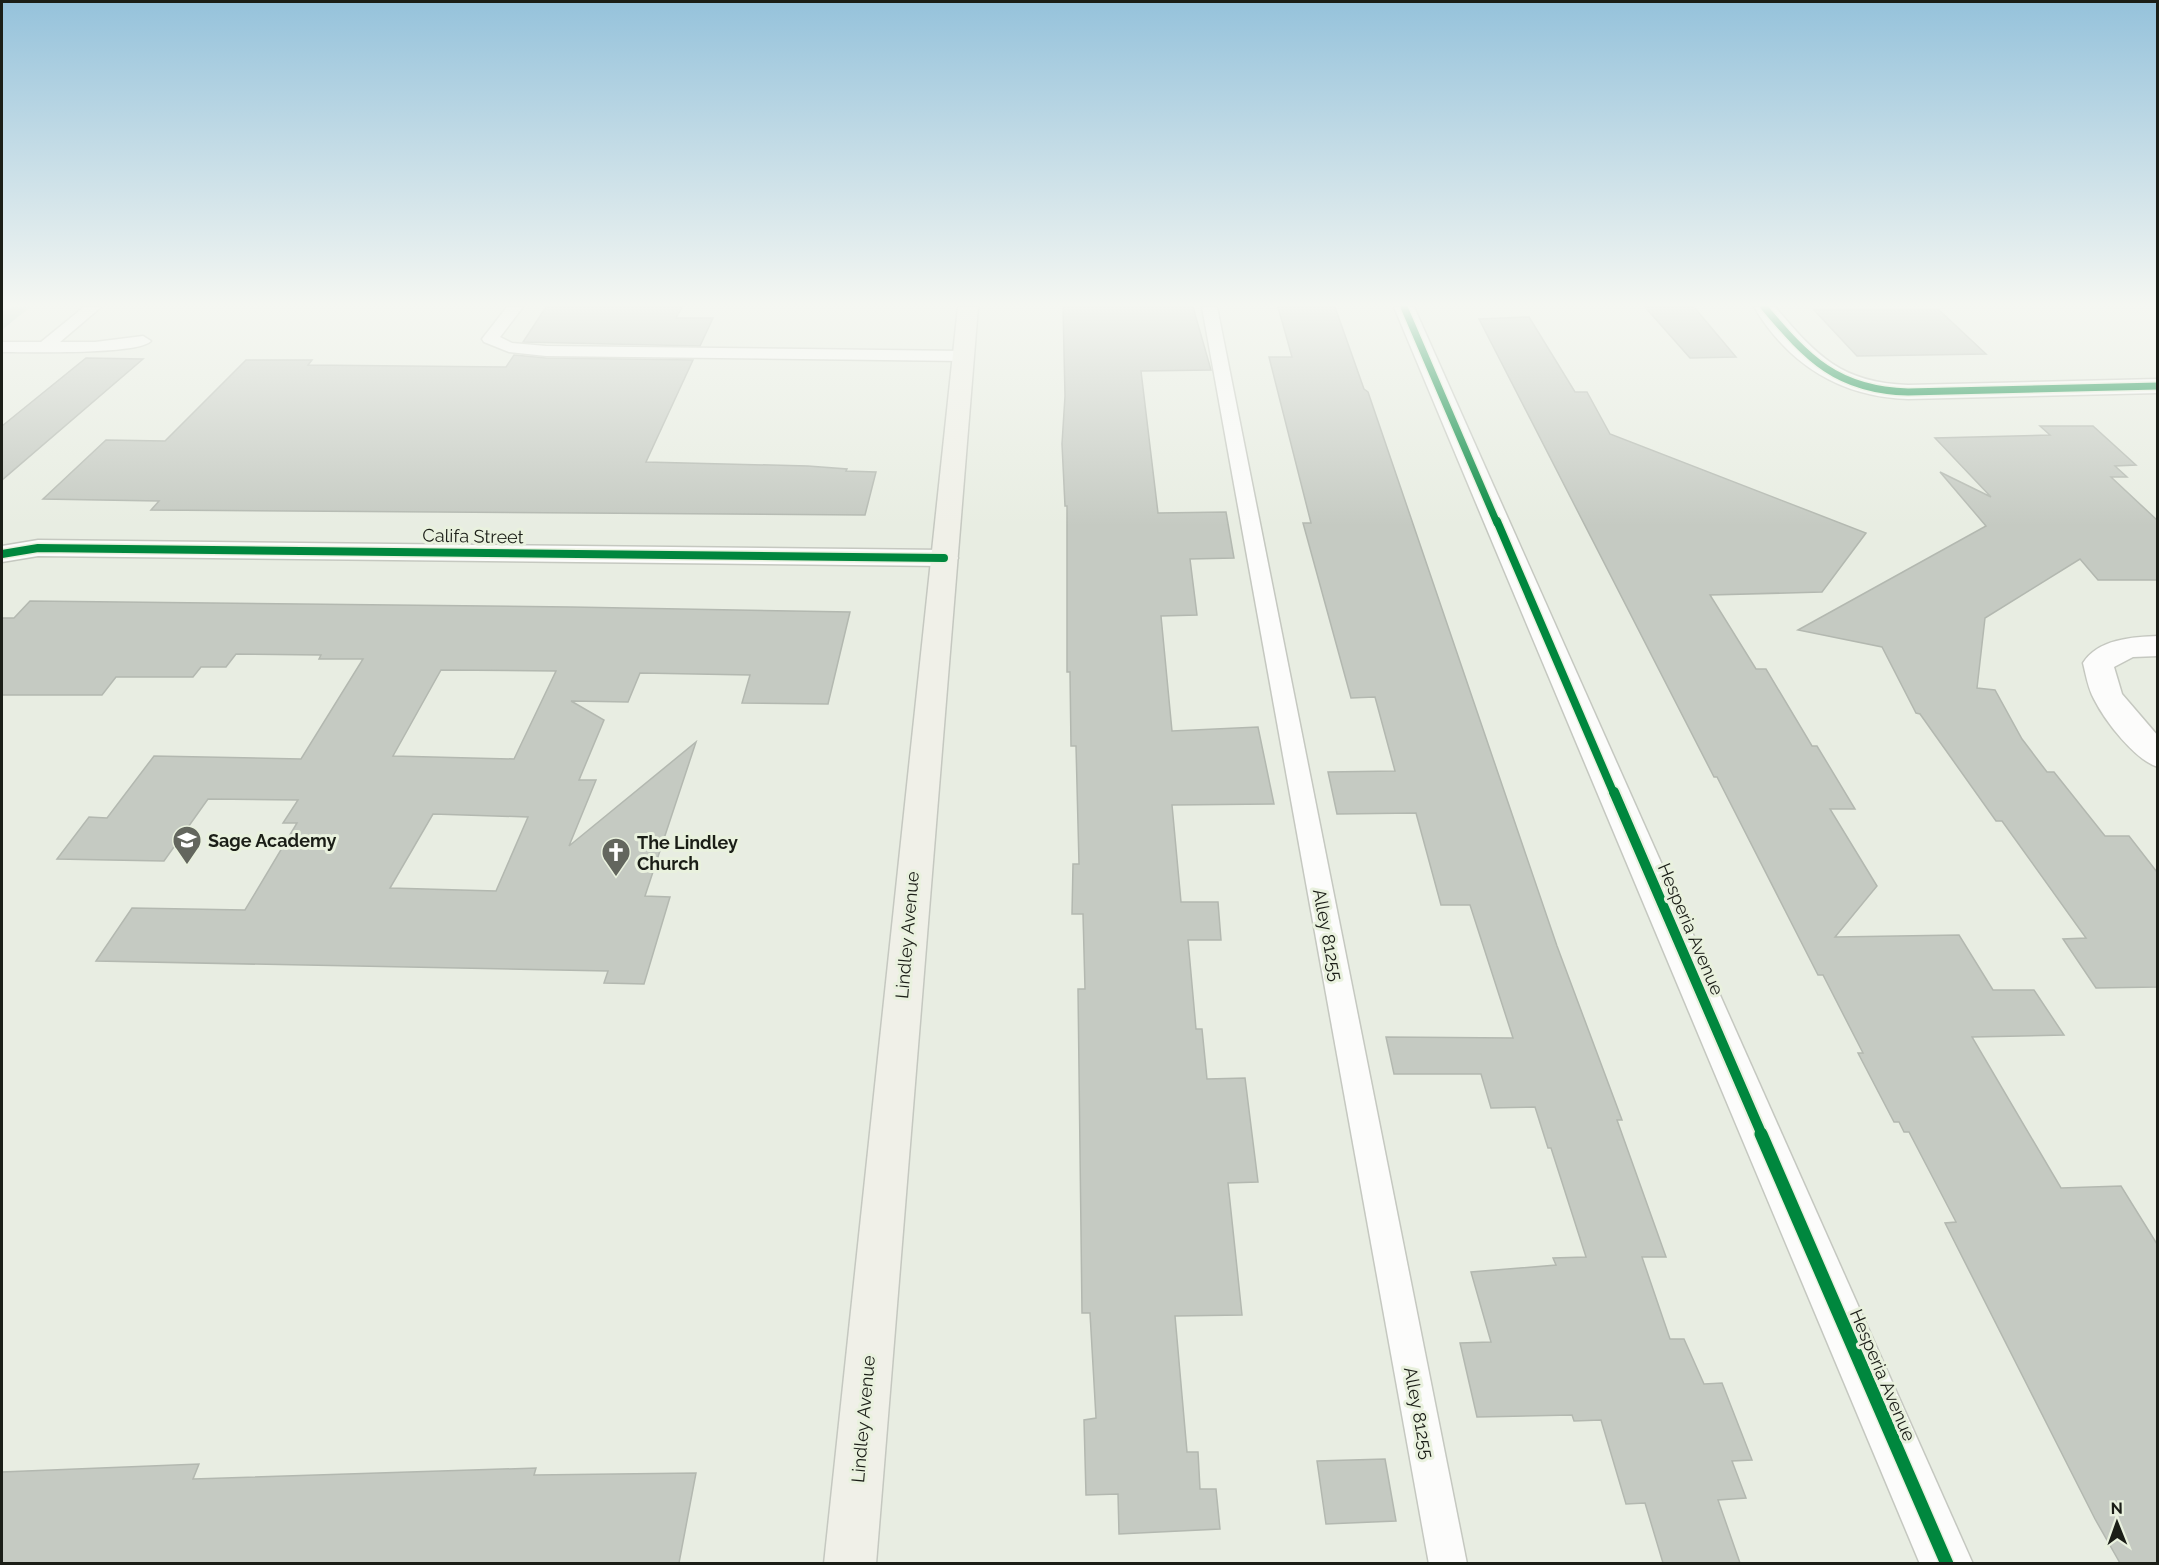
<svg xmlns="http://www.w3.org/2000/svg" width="2159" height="1565" viewBox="0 0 2159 1565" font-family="Raleway,sans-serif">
	<rect width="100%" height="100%" fill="#e8ede2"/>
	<path fill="#bad6c7" d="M 9,307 L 30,307 L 2,330 L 2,312 Z"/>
	<g fill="#c5cac2" stroke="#b3b8b0" stroke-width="1.5" fill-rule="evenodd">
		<path d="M 546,307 L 682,307 L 676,318 L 713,318 L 700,346 L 523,342 Z"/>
		<path d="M 1063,307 L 1193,307 L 1211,370 L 1141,371 L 1158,513 L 1226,512 L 1234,558 L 1190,559 L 1197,615 L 1161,616 L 1172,731 L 1258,727 L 1274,804 L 1172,805 L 1181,902 L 1218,902 L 1221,940 L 1188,940 L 1196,1029 L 1202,1029 L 1207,1079 L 1245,1078 L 1258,1182 L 1228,1183 L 1242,1315 L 1175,1316 L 1187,1452 L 1198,1452 L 1200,1489 L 1216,1489 L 1220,1529 L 1119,1534 L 1118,1494 L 1086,1495 L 1084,1420 L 1096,1418 L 1090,1313 L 1082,1313 L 1078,989 L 1085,989 L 1083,914 L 1072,914 L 1073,864 L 1079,864 L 1076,746 L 1071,746 L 1070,672 L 1067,672 L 1067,506 L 1065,506 L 1062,444 L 1065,396 Z"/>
		<path d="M 1278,307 L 1335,307 L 1364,389 L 1368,392 L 1557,946 L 1622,1120 L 1617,1120 L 1666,1257 L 1642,1257 L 1670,1339 L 1684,1339 L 1704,1384 L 1722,1383 L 1752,1460 L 1732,1461 L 1746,1498 L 1718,1500 L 1740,1563 L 1663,1563 L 1645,1503 L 1626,1504 L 1601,1420 L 1574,1421 L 1572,1415 L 1477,1417 L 1460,1343 L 1491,1342 L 1471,1272 L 1556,1265 L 1553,1258 L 1586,1257 L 1551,1148 L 1548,1148 L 1535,1107 L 1491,1108 L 1481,1074 L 1394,1074 L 1386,1037 L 1513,1038 L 1470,905 L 1441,905 L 1416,813 L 1337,814 L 1328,772 L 1395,771 L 1375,697 L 1351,698 L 1303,523 L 1311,523 L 1269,357 L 1292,357 Z"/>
		<path d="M 1645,307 L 1694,307 L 1736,357 L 1690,358 Z"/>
		<path d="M 1938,309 L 1986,354 L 1857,356 L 1814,310 Z"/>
		<path d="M 1529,317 L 1575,392 L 1587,392 L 1610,434 L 1866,533 L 1822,592 L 1710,595 L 1756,669 L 1766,669 L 1812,746 L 1817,746 L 1855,809 L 1830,809 L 1877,886 L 1835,937 L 1959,935 L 1993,990 L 2034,990 L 2064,1035 L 1972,1037 L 2061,1188 L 2121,1186 L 2157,1244 L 2157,1563 L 2120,1563 L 2095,1519 L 1945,1223 L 1956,1222 L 1909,1132 L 1904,1132 L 1899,1122 L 1894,1122 L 1858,1053 L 1863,1053 L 1823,975 L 1818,975 L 1717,777 L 1714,777 L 1479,319 Z"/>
		<path d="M 514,355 L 546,358 L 693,360 L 646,462 L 808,466 L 847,469 L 846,471 L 876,472 L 865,515 L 151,510 L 159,501 L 43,499 L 106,440 L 165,441 L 246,360 L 312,360 L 308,365 L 506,367 Z"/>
		<path d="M 86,358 L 143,359 L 2,480 L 2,426 Z"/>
		<path d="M 2040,426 L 2093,426 L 2136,465 L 2115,466 L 2127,477 L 2111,477 L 2157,520 L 2157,580 L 2098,580 L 2080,559 L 1985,618 L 1977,688 L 1995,690 L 2022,739 L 2047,772 L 2054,772 L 2105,836 L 2129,836 L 2157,872 L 2157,987 L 2096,988 L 2063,939 L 2086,938 L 2002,821 L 1996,821 L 1920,714 L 1916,713 L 1882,647 L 1798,630 L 1986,526 L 1940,472 L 1991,497 L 1935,438 L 2050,435 Z"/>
		<path d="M 30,601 L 571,607 L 850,612 L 828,704 L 742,703 L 750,675 L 640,673 L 628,702 L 571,701 L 604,720 L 579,780 L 596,780 L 569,846 L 696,742 L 645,896 L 670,897 L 644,984 L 604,983 L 608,971 L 96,961 L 132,908 L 245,910 L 297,823 L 283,823 L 298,800 L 208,799 L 164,861 L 57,859 L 89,817 L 107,818 L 154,756 L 301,759 L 363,659 L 319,659 L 321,655 L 236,654 L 226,667 L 201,667 L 193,677 L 116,677 L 102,695 L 2,695 L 2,618 L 14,618 ZM 441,670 L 556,671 L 514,759 L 393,756 ZM 433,814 L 528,817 L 496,891 L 390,888 Z"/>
		<path d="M 1385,1459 L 1396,1521 L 1326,1524 L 1317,1461 Z"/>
		<path d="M 199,1464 L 193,1479 L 536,1468 L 534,1475 L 696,1473 L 679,1563 L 2,1563 L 2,1472 Z"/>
	</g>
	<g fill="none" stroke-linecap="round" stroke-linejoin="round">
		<g stroke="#c5c8c0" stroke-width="3">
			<g id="lane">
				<path d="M 84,307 L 101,307 L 60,342 L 95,342 L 143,336 L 151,341 C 139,355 25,352 2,352 L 2,342 L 41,342 Z"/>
				<path d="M 507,307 L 523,307 L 500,337 L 512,343 L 546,346 L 964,351 L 972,356 L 964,361 L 546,356 L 509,352 L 484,342 L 482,339 Z"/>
				<path d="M 1202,307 L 1217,307 L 1467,1564 L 1429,1564 Z"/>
			</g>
		</g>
		<g stroke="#c5c8c0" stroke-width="3">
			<g id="street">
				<path d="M 1394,307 L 1414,307 L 1973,1564 L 1920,1564 Z"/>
				<path d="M 1754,307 L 1775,307 C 1816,355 1841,383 1908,385 L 2158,379 L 2158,393 L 1908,399 C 1841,397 1789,365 1754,307 Z"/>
				<path d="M 38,540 L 944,550 L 954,552 L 958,558 L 954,564 L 944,566 L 38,556 L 2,562 L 2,546 Z"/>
				<path d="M 2158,636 L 2158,656 L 2133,657 L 2114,667 L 2122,694 L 2158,736 L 2158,767 C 2135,760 2105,721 2094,699 C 2088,688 2086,675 2083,663 C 2098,639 2132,637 2158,636 Z"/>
			</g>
		</g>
		<g stroke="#c5c8c0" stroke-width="3">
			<path id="secondary" d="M 958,307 L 978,307 L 876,1564 L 824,1564 Z"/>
		</g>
		<use href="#lane" fill="#fcfcfb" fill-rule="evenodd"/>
		<use href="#street" fill="#fcfcfb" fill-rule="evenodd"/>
		<use href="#secondary" fill="#f0f0e8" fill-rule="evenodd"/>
		<g stroke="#e9f1de" stroke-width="10">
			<g id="cycleway-far3">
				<path d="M 1404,307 L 1497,523"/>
				<path d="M 1764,307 C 1808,359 1837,390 1908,392 L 2158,386"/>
			</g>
		</g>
		<g stroke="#e9f1de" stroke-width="11">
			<g id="cycleway-far2">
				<path d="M 1497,521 L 1614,794"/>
				<path d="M 2,554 L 38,548 L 944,558"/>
			</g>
		</g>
		<g stroke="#e9f1de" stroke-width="14">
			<path id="cycleway-far1" d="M 1614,792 L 1762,1135"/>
		</g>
		<g stroke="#e9f1de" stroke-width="16">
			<path id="cycleway" d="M 1761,1134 L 1947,1564"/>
		</g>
		<use href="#cycleway-far3" stroke="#00873e" stroke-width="7"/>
		<use href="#cycleway-far2" stroke="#00873e" stroke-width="8"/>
		<use href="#cycleway-far1" stroke="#00873e" stroke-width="10"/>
		<use href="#cycleway" stroke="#00873e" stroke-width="13"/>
	</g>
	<linearGradient id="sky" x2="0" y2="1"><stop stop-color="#95c2db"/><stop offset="0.58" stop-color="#f5f7f2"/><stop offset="1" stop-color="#f5f7f2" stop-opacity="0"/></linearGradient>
	<rect width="2159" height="526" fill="url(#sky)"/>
	<defs>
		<g id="school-pin" transform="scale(1.5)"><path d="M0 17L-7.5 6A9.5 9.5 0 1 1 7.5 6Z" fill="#63665e" stroke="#e9f1de"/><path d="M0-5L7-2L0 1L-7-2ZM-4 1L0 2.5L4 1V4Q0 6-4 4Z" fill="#fff"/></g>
		<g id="church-pin" transform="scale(1.5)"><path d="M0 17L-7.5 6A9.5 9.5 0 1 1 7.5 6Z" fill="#63665e" stroke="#e9f1de"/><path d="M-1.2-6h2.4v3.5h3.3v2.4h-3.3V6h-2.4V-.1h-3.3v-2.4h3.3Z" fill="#fff"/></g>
	</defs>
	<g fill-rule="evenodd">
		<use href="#school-pin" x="187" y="840"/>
		<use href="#church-pin" x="616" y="852"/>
	</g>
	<g text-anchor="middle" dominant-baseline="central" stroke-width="6" stroke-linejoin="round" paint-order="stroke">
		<g font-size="18" fill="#1b1e17" stroke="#e9f1de">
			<text transform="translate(473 536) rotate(1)">Califa Street</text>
			<text transform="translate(1691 929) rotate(67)">Hesperia Avenue</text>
			<text transform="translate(907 935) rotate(-85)">Lindley Avenue</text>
			<text transform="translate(1328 935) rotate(79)">Alley 81255</text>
			<text transform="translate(1883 1375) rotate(67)">Hesperia Avenue</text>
			<text transform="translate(1419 1413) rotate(79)">Alley 81255</text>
			<text transform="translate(863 1419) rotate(-85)">Lindley Avenue</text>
		</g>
		<g font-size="18" font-weight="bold" fill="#1b1e17" stroke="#e9f1de" text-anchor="start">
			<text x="208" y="840">Sage Academy</text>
			<text x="637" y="842">The Lindley<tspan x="637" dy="21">Church</tspan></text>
		</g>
	</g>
	<rect width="2159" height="1565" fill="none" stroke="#1b1e17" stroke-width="6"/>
	<g transform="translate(2117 1523) rotate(359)" stroke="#e9f1de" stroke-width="4.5" paint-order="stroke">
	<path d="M0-4.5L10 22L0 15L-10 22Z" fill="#1b1e17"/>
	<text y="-9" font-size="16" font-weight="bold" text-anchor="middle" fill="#1b1e17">N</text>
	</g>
</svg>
